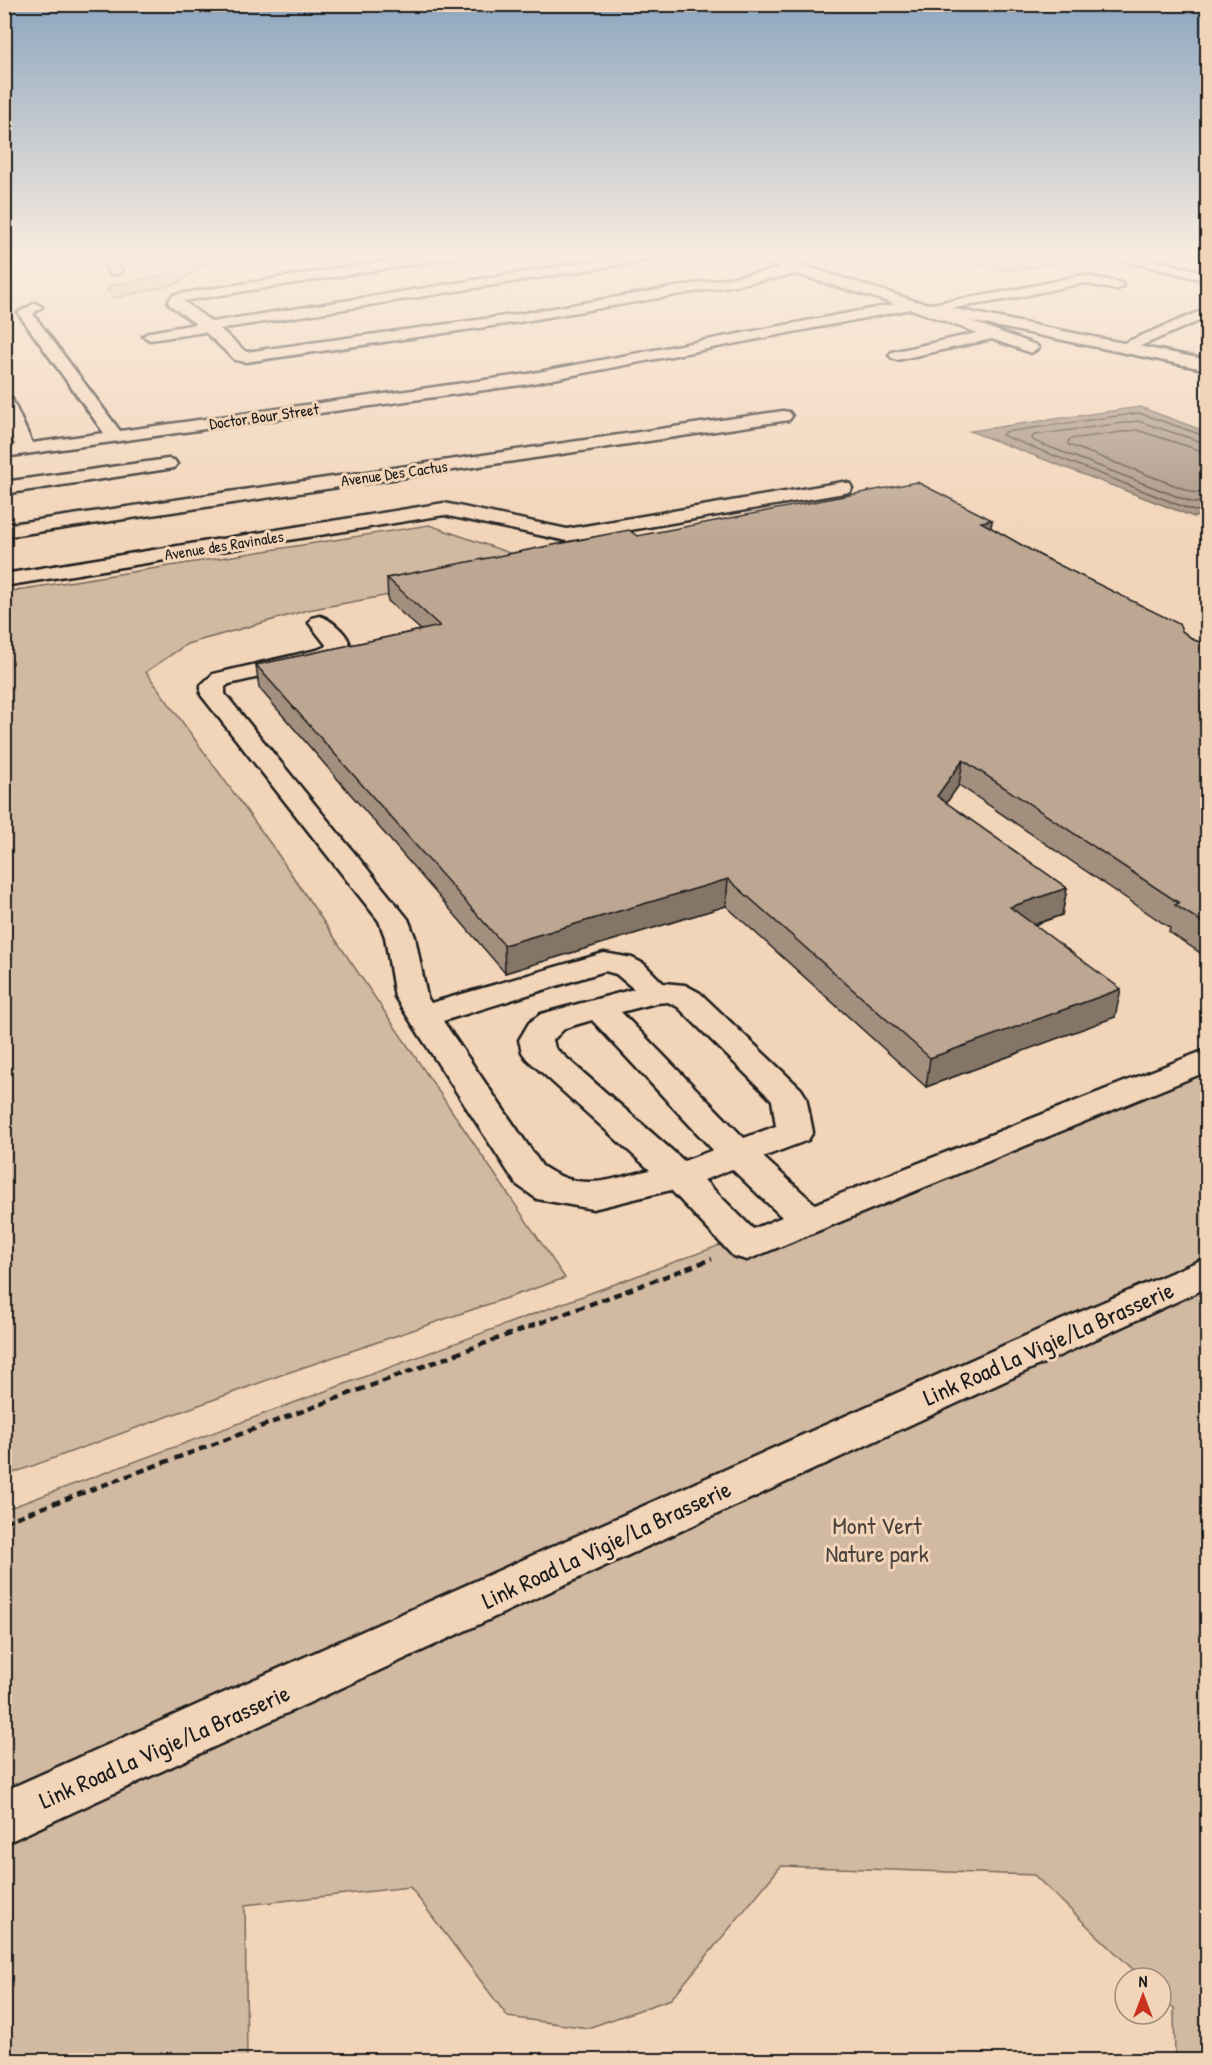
<svg xmlns="http://www.w3.org/2000/svg" width="1212" height="2065" viewBox="0 0 1212 2065" font-family="'Patrick Hand',sans-serif">
	<rect width="100%" height="100%" fill="#f2d4b8"/>
	<filter id="ink" filterUnits="userSpaceOnUse"><feTurbulence type="fractalNoise" baseFrequency=".0167" numOctaves="2"/><feDisplacementMap in="SourceGraphic" scale="12" xChannelSelector="R" yChannelSelector="G"/><feConvolveMatrix kernelMatrix="1 2 1 2 8 2 1 2 1" color-interpolation-filters="sRGB"/></filter>
	<g filter="url(#ink)">
		<g fill="#d2b9a1" stroke="#776a5e" stroke-width="1.5">
			<path d="M 176,252 L 225,252 L 176,284 L 116,298 L 107,290 L 113,285 L 161,276 L 178,259 Z"/>
			<path d="M 937,252 L 1074,252 L 1095,258 L 1008,271 L 936,257 Z"/>
			<path d="M 429,525 L 547,566 L 308,610 L 187,644 L 146,672 L 273,847 L 565,1278 L 281,1375 L 5,1476 L 5,592 Z"/>
			<path d="M 1207,1065 L 1207,2060 L 1175,2060 L 1174,2008 L 1161,1996 L 1161,1978 L 1142,1978 L 1034,1875 L 781,1866 L 671,1999 L 588,2028 L 508,2017 L 410,1887 L 245,1905 L 247,2060 L 5,2060 L 4,1510 Z"/>
		</g>
		<path fill="#a69281" stroke="#6f6359" stroke-width="1.5" d="M 1140,407 L 1207,432 L 1207,514 L 1194,517 L 970,431 Z"/>
		<g fill="none" stroke-linecap="round" stroke-linejoin="round">
			<g stroke="#534b44" stroke-width="1.5">
				<path d="M 1208,437 L 1139,413 L 1005,432 L 1002,435 L 1194,511 L 1208,509"/>
				<path d="M 1208,444 L 1138,421 L 1034,435 L 1032,438 L 1034,441 L 1194,503 L 1208,501"/>
				<path d="M 1208,453 L 1137,430 L 1070,439 L 1068,442 L 1069,445 L 1195,493 L 1208,492"/>
			</g>
			<g stroke="#1c1c1c" stroke-width="5">
				<g id="minor">
					<path d="M 98,252 L 110,252 L 122,271 L 120,274 L 110,274 Z"/>
					<path d="M 440,252 L 470,252 L 464,256 L 183,301 L 212,322 L 650,252 L 680,252 L 674,256 L 220,329 L 246,352 L 513,315 L 798,266 L 805,270 L 798,274 L 513,323 L 246,362 L 235,360 L 205,332 L 150,340 L 143,336 L 150,332 L 196,324 L 170,305 L 168,302 L 173,295 Z"/>
					<path d="M 1100,252 L 1121,252 L 1208,273 L 1208,281 L 1101,255 Z"/>
					<path d="M 1083,275 L 1121,283 L 1123,286 L 1116,290 L 1083,283 L 1004,300 L 941,310 L 1036,345 L 1039,348 L 1031,353 L 992,339 L 897,360 L 892,358 L 889,355 L 892,352 L 977,333 L 911,309 L 528,384 L 4,457 L 4,447 L 15,445 L 4,420 L 4,394 L 12,399 L 32,443 L 104,433 L 18,313 L 35,303 L 42,307 L 33,314 L 120,431 L 528,374 L 912,301 L 925,305 L 1004,292 Z"/>
					<path d="M 1208,308 L 1208,317 L 1129,351 L 1124,353 L 1116,348 L 1119,345 Z"/>
					<path d="M 783,411 L 789,412 L 792,416 L 789,420 L 4,537 L 4,525 Z"/>
					<path d="M 168,459 L 174,460 L 177,464 L 174,468 L 4,494 L 4,482 Z"/>
					<path d="M 843,482 L 850,484 L 852,488 L 850,492 L 567,541 L 444,515 L 4,586 L 4,574 L 444,503 L 567,529 Z"/>
					<path d="M 320,616 C 330,619 354,637 349,650 C 347,656 338,658 333,660 L 229,684 L 225,687 L 225,694 L 408,919 L 415,937 L 427,997 L 431,1003 L 604,953 L 632,958 L 644,964 L 663,983 L 685,985 L 700,993 L 801,1089 L 806,1097 L 813,1132 L 808,1140 L 763,1157 L 815,1204 L 1208,1049 L 1208,1071 L 747,1260 L 733,1256 L 671,1190 L 593,1209 L 537,1199 L 516,1184 L 395,997 L 385,937 L 379,921 L 201,695 L 201,685 L 213,674 L 317,650 L 327,646 L 309,623 L 312,618 ZM 605,971 L 616,974 L 634,989 L 541,1014 L 529,1023 L 519,1040 L 522,1052 L 527,1059 L 650,1170 C 608,1180 581,1193 542,1166 L 443,1021 ZM 668,1002 L 678,1007 L 772,1100 L 776,1126 L 744,1138 L 621,1012 L 656,1003 ZM 592,1020 L 713,1150 L 684,1161 L 555,1048 L 553,1040 L 565,1028 ZM 732,1169 L 782,1217 L 753,1229 L 704,1180 Z"/>
				</g>
			</g>
			<g stroke="#1c1c1c" stroke-width="5">
				<g id="major">
					<path d="M 742,252 L 760,252 L 915,301 L 1208,360 L 1208,370 L 912,309 L 793,273 L 743,255 Z"/>
					<path d="M 1208,1257 L 1208,1287 L 4,1844 L 4,1791 L 1043,1328 Z"/>
				</g>
			</g>
			<path stroke="#1c1c1c" stroke-width="4.5" stroke-dasharray="8 5" stroke-linecap="butt" d="M 4,1522 L 712,1259"/>
			<use href="#minor" fill="#f2d4b8" fill-rule="evenodd"/>
			<use href="#major" fill="#f2d4b8" fill-rule="evenodd"/>
		</g>
		<path fill="#a38f7e" stroke="#1c1c1c" stroke-width="1.5" d="M 992,520 L 991,528 L 1041,556 L 1182,631 L 1194,640 L 1208,645 L 1208,958 L 1169,932 L 1170,928 L 959,785 L 946,803 L 1067,888 L 1062,915 L 1034,925 L 1115,1017 L 926,1087 L 726,906 L 505,973 L 259,688 L 256,665 L 421,630 L 388,601 L 387,578 L 637,536 Z"/>
		<g fill="#847466" stroke="#1c1c1c" stroke-width="1.5">
			<path d="M 992,520 L 989,541 L 981,522 Z"/>
			<path d="M 963,760 L 959,785 L 933,822 L 937,796 Z"/>
			<path d="M 728,879 L 726,906 L 505,973 L 504,945 Z"/>
			<path d="M 1067,888 L 1062,915 L 1005,934 L 1010,907 Z"/>
			<path d="M 1121,989 L 1115,1017 L 926,1087 L 930,1058 Z"/>
		</g>
		<path fill="#bda692" stroke="#1c1c1c" stroke-width="1.5" d="M 917,482 L 992,520 L 981,522 L 1041,556 L 1179,624 L 1182,631 L 1194,640 L 1208,645 L 1208,926 L 1175,905 L 1179,903 L 963,760 L 937,796 L 1067,888 L 1010,907 L 1121,989 L 930,1058 L 728,879 L 504,945 L 256,665 L 440,626 L 387,578 L 629,530 L 637,536 Z"/>
	</g>
	<linearGradient id="sky" x2="0" y2="1"><stop stop-color="#8da6bf"/><stop offset="0.47" stop-color="#f9ecdf"/><stop offset="1" stop-color="#f9ecdf" stop-opacity="0"/></linearGradient>
	<rect width="1212" height="541" fill="url(#sky)"/>
	<g text-anchor="middle" dominant-baseline="central" stroke-width="6" stroke-linejoin="round" paint-order="stroke">
		<g font-size="16" fill="#1c1c1c" stroke="#f2d4b8">
			<text transform="translate(264 416) rotate(-8)">Doctor Bour Street</text>
			<text transform="translate(394 473) rotate(-8)">Avenue Des Cactus</text>
			<text transform="translate(224 545) rotate(-9)">Avenue des Ravinales</text>
		</g>
		<g font-size="24" fill="#1c1c1c" stroke="#f2d4b8">
			<text transform="translate(1048 1343) rotate(-24)">Link Road La Vigie/La Brasserie</text>
			<text transform="translate(606 1544) rotate(-25)">Link Road La Vigie/La Brasserie</text>
			<text transform="translate(164 1746) rotate(-24)">Link Road La Vigie/La Brasserie</text>
		</g>
		<g font-size="24" fill="#4a433d" stroke="#f2d4b8">
			<text x="877" y="1525">Mont Vert<tspan x="877" dy="28">Nature park</tspan></text>
		</g>
	</g>
	<rect width="1212" height="2065" fill="none" stroke="#f2d4b8" stroke-width="24"/>
	<rect x="12" y="12" width="1188" height="2041" fill="none" stroke="#1c1c1c" stroke-width="2" filter="url(#ink)"/>
	<g transform="translate(1143 1996)"><circle r="28" fill="#f2d4b8" stroke="#9c8a7a" stroke-width="1.5"/>
	<path d="M0-4.5L10 22L0 15L-10 22Z" fill="#c8321e"/>
	<text y="-9" font-size="16" font-weight="bold" text-anchor="middle" fill="#1c1c1c">N</text>
	</g>
</svg>
